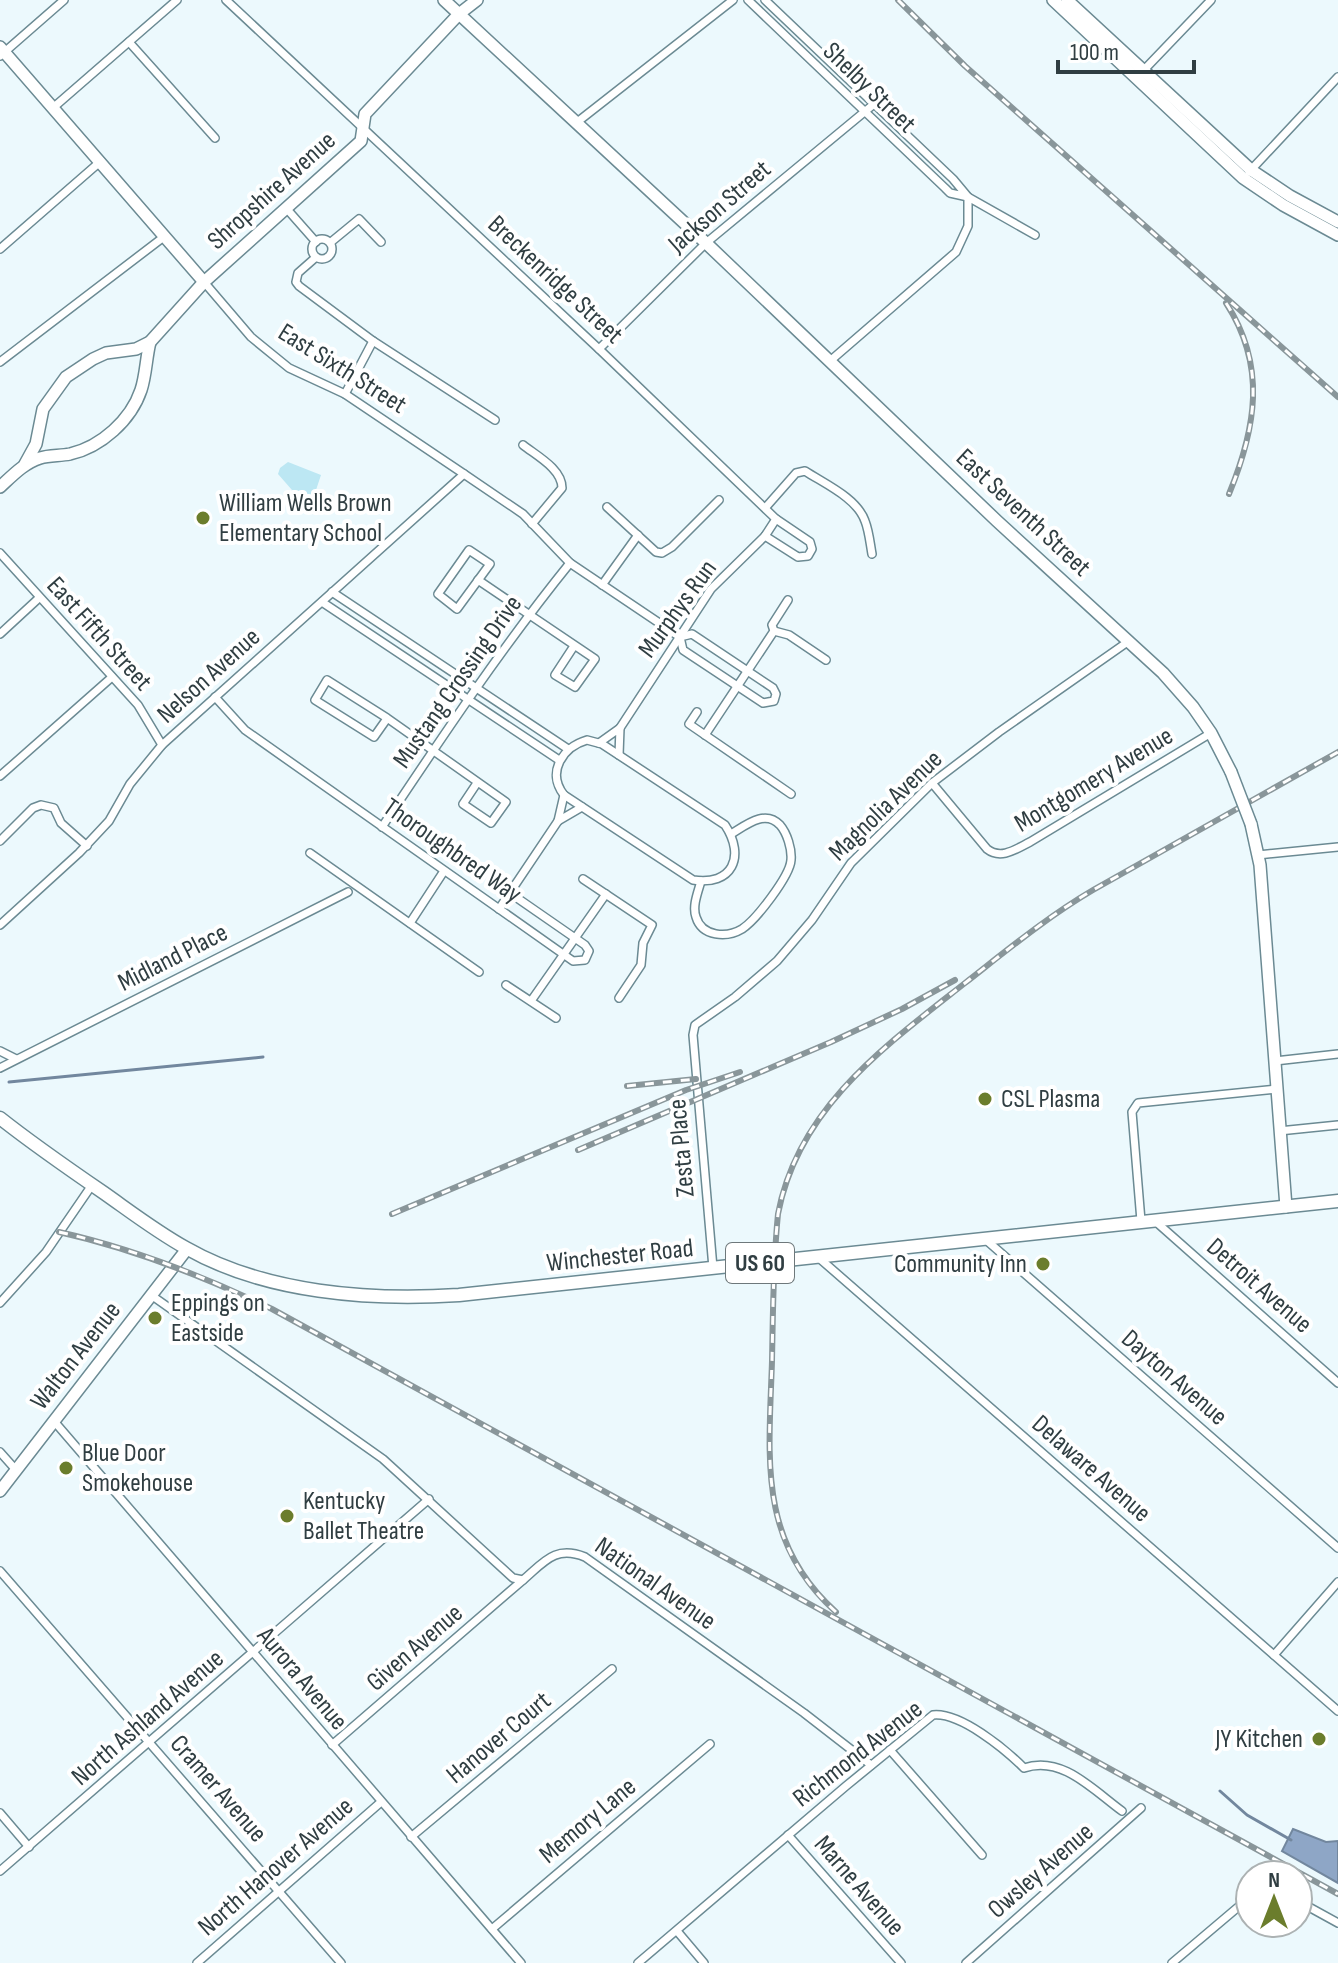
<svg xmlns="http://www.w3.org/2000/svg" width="1338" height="1963" viewBox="0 0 1338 1963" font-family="'Sofia Sans Condensed',sans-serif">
	<rect width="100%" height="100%" fill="#ecf9fd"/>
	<path fill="#bce7f3" d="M 288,462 L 321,475 L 314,496 L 292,490 L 278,474 L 280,468 Z"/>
	<path fill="#8ea6c6" stroke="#72879e" stroke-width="2" d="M 1293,1829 L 1326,1842 L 1338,1841 L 1338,1883 L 1282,1851 Z"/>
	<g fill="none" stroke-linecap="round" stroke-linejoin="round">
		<g stroke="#72879e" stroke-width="3">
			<path d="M 9,1082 L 263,1057"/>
			<path d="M 1220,1791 L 1247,1815 L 1291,1840"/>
		</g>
		<g stroke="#6b8a93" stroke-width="10">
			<g id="street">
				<path d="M 226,0 L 599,349 L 776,519 L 810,542 L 812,549 L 808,556 L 798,557 L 765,536"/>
				<path d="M 748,0 L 945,188 L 950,193 L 968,197 L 953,179 L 765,0"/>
				<path d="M 129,42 L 215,138"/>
				<path d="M 0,56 L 64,0"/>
				<path d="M 1142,72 L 1211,0"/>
				<path d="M 54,107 L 177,0"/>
				<path d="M 576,123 L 733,0"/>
				<path d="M 1249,172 L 1338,77"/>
				<path d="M 286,208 L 316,242"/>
				<circle cx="322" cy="249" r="10"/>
				<path d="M 331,242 L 359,219 L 381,242"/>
				<path d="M 0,249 L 101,161"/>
				<path d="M 315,258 L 298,273 L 296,282 L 299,286 L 373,341 L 495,420"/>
				<path d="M 204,282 L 251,337 L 289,368 L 345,394 L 464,474 L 523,514 L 570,563 L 680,637 L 683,650 L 763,703 L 774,701 L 776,694 L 773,688 L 692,634 L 680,637"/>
				<path d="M 599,349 L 706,243 L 874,104"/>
				<path d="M 830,361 L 956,252 L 968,226 L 968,197 L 1035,235"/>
				<path d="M 0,362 L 165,236"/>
				<path d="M 345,394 L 373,341"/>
				<path d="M 523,445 C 537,456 562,469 562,488 L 532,524"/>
				<path d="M 607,507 L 656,552 L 662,553 L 672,547 L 719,500"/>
				<path d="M 766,507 L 796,473 L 805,471 C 825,484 857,498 865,521 C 869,531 870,543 872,554"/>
				<path d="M 469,550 L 490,564 L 457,609 L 438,594 Z"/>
				<path d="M 0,553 L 138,705 L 162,745"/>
				<path d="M 478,580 L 595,659 L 575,687 L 555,675 L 574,646"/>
				<path d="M 602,585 L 638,535"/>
				<path d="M 332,592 L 568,749"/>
				<path d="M 322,602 L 559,760"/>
				<path d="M 774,631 L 789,635 L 826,660"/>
				<path d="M 0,634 L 39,598"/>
				<path d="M 215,697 L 245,730 L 573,961 L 585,960 L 589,951 L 585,945 L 510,893"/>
				<path d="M 697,712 L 689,724 L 791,794"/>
				<path d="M 386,720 L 374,737 L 315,700 L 327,680 L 387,718 L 506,802 L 491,823 L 463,804 L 477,783"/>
				<path d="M 620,728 L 711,589 L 765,536 L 776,519"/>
				<path d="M 705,735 L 774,631 L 772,625 L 788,600"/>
				<path d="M 587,740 L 602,744 L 725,825 C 746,857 732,886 693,880 L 564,795 C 546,772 563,747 587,740 Z"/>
				<path d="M 599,743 L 620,728 L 619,755"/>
				<path d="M 0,776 L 112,677"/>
				<path d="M 932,783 L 987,849 C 1001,860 1016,849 1030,842 L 1211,733"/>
				<path d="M 564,795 L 558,821 L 582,807"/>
				<path d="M 382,827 C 442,737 502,647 570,563"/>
				<path d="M 0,841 L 33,808 L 41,805 L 54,808 L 61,823 L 87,846"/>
				<path d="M 310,853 L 479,972"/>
				<path d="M 1258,855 L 1338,847"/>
				<path d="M 583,879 L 652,925 L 643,943 L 641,965 L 619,998"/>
				<path d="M 701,881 C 698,892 692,906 696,917 C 702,937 727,938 742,929 C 756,920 790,876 791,860 C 792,849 787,833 780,825 C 765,809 746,825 731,834"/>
				<path d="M 499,909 L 558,821"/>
				<path d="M 410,923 L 444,871"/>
				<path d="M 0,925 L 79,853 L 109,821 L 130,784 L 162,745 L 464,474"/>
				<path d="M 506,985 L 556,1018"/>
				<path d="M 531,1001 L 606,894"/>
				<path d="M 0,1051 L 16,1059"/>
				<path d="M 1275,1061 L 1338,1054"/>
				<path d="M 0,1068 L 348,892"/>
				<path d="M 1279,1131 L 1338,1125"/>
				<path d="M 1141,1221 L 1132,1112 L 1138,1103 L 1276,1089"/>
				<path d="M 1155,1221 L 1338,1383"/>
				<path d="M 985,1239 L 1338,1548"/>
				<path d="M 819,1258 L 1338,1711"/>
				<path d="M 713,1268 L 693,1035 L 695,1025 L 735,997 L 777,961 L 812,920 L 851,863 L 932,783 L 999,732 L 1129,641"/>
				<path d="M 151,1295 L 383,1459 L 513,1578 L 523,1580 C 544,1562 555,1545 585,1557 L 804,1713 L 871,1765"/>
				<path d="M 0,1303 L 46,1252 L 92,1185"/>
				<path d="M 53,1420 L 521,1963"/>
				<path d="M 0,1452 L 16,1470"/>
				<path d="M 0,1571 L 341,1963"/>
				<path d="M 1274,1655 L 1338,1582"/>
				<path d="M 332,1745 L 523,1580"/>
				<path d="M 890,1750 L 982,1855"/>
				<path d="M 0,1813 L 29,1847"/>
				<path d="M 788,1835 L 901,1963"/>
				<path d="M 411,1837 L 612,1669"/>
				<path d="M 0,1871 L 429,1499"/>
				<path d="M 1298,1901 L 1338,1923"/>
				<path d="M 492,1929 L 710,1744"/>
				<path d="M 677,1931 L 704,1963"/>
				<path d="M 197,1963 L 381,1802"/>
				<path d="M 638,1963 L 846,1786 L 933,1715 C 960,1712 1005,1749 1024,1768 C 1062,1755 1093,1790 1122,1811"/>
				<path d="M 966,1963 L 1141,1808"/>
				<path d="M 1172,1963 L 1250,1897"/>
			</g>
		</g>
		<g stroke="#6b8a93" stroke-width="14">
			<g id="secondary">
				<path d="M 444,0 L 706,243 L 997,521 L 1163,673 L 1193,707 L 1211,733 L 1231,772"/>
				<path d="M 1053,0 L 1243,178 L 1283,205 L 1338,235"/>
				<path d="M 1067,0 L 1251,170 L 1290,196 L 1338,222"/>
				<path d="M 0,47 L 204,282"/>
				<path d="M 25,464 L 36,444 L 43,409 L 66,377 L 93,359 L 106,353 L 136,349 L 150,342 L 204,282 L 361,141 L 365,114 L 459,14 L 477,0"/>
				<path d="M 0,487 C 12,476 24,463 40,458 C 49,455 60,456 70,454 C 101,447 131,420 141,390 C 146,375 146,358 150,342"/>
				<path d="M 1251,824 L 1260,865 L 1286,1207"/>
				<path d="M 0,1491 L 187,1249"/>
			</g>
		</g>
		<g stroke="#6b8a93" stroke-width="15">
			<path id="primary" d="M 0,1118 C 34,1145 69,1169 104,1193 C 131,1212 157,1232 186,1248 C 265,1293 370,1301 459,1295 L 1338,1201"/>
		</g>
		<use href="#street" stroke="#fff" stroke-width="7"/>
		<use href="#secondary" stroke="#fff" stroke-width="11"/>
		<use href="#primary" stroke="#fff" stroke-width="12"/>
		<g stroke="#89969a" stroke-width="6">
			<g id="rail">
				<path d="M 898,0 L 965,66 L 1338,397"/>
				<path d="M 1226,303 C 1267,366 1256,428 1229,494"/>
				<path d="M 627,1086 L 696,1079"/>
				<path d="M 578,1150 L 831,1042 L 902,1009 L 955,980"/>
				<path d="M 392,1214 L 686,1090 L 740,1072"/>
				<path d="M 59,1232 C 135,1249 203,1276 272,1309 L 1338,1894"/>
				<path d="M 836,1612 C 757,1541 769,1457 772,1361 C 773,1312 773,1263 778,1214 C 798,1108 885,1046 965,983 C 1006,951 1047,917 1093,890 L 1338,752"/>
			</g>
		</g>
		<use href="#rail" stroke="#fff" stroke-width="3" stroke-dasharray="9" stroke-linecap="butt"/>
		<g stroke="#6b8a93" stroke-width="14" stroke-linecap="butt">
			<path id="secondary-bridge" d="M 1231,772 L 1251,824"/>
		</g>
		<use href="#secondary-bridge" stroke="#fff" stroke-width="11"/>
	</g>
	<g fill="#6b7d2c" stroke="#fff" stroke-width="3">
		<circle cx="203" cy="518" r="8"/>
		<circle cx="985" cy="1099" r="8"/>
		<circle cx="1043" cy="1264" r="8"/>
		<circle cx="155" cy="1318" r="8"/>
		<circle cx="66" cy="1468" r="8"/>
		<circle cx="287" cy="1516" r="8"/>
		<circle cx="1319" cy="1739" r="8"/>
	</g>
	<g text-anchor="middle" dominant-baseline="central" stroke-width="8" stroke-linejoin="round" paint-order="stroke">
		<rect fill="#fff" stroke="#6e787b" stroke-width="2" x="726" y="1243" width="68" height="40" rx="6"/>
		<g font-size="24" font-weight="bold" fill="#303e42">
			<text x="760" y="1263">US 60</text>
		</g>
		<g font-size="26" fill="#303e42" stroke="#fff">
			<text transform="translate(869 88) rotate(44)">Shelby Street</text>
			<text transform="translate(272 191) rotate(-42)">Shropshire Avenue</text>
			<text transform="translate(720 207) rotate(-41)">Jackson Street</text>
			<text transform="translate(555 280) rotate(43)">Breckenridge Street</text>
			<text transform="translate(342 369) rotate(32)">East Sixth Street</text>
			<text transform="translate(1023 513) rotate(43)">East Seventh Street</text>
			<text transform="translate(678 609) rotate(-54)">Murphys Run</text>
			<text transform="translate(99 634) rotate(48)">East Fifth Street</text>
			<text transform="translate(209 676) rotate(-42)">Nelson Avenue</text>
			<text transform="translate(458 682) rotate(-55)">Mustang Crossing Drive</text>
			<text transform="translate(1094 780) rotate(-31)">Montgomery Avenue</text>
			<text transform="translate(886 806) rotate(-44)">Magnolia Avenue</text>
			<text transform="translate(452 851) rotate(35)">Thoroughbred Way</text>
			<text transform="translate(173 958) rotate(-27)">Midland Place</text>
			<text transform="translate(682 1148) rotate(-95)">Zesta Place</text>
			<text transform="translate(620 1256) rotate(-6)">Winchester Road</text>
			<text transform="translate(1259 1286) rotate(41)">Detroit Avenue</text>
			<text transform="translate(76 1356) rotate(-52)">Walton Avenue</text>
			<text transform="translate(1174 1378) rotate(41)">Dayton Avenue</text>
			<text transform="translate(1091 1469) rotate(41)">Delaware Avenue</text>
			<text transform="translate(655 1584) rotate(35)">National Avenue</text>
			<text transform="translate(415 1648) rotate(-41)">Given Avenue</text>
			<text transform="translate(302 1679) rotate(50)">Aurora Avenue</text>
			<text transform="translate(148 1718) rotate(-41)">North Ashland Avenue</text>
			<text transform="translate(499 1738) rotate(-40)">Hanover Court</text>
			<text transform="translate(858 1754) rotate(-38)">Richmond Avenue</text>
			<text transform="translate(218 1789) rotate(49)">Cramer Avenue</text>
			<text transform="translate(588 1821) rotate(-40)">Memory Lane</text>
			<text transform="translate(276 1867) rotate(-41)">North Hanover Avenue</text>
			<text transform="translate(1041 1871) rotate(-41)">Owsley Avenue</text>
			<text transform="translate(859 1886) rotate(49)">Marne Avenue</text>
		</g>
		<g font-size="26" fill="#303e42" stroke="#fff" text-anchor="start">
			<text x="219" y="503">William Wells Brown<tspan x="219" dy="30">Elementary School</tspan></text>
			<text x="1001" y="1099">CSL Plasma</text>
			<text x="1027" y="1264" text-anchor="end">Community Inn</text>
			<text x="171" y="1303">Eppings on<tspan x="171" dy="30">Eastside</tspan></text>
			<text x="82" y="1453">Blue Door<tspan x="82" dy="30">Smokehouse</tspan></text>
			<text x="303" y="1501">Kentucky<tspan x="303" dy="30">Ballet Theatre</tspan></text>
			<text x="1303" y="1739" text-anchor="end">JY Kitchen</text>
		</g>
	</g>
	<g transform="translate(1274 1899)"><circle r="38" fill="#ffffff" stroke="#acb2b3" stroke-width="2"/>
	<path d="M0-6L14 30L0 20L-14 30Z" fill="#6b7d2c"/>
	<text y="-12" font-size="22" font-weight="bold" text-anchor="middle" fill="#303e42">N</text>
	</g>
	<path d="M1058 60v12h136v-12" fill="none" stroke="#303e42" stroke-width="4"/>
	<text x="1070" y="60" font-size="24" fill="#303e42" stroke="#ffffff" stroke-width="6" paint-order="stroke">100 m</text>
</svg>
